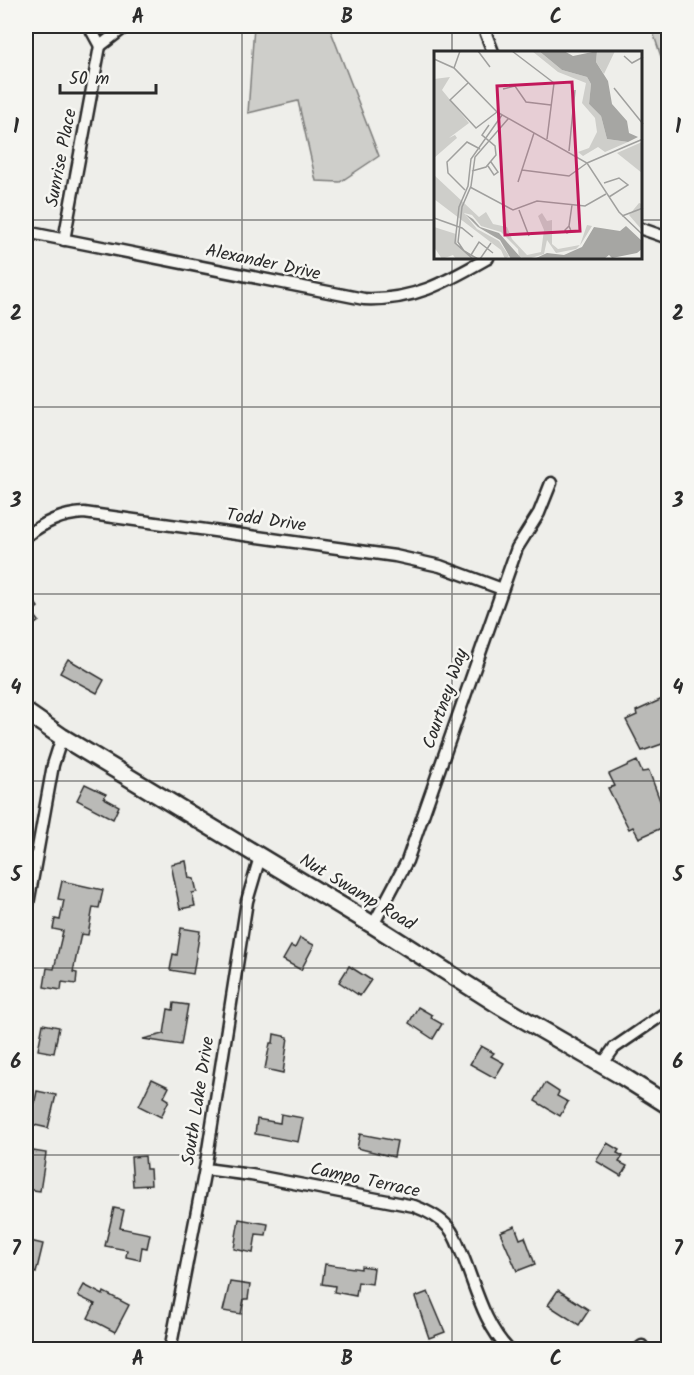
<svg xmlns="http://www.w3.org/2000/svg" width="694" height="1375" viewBox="0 0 694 1375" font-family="Kalam,sans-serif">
	<rect width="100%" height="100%" fill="#eeeeea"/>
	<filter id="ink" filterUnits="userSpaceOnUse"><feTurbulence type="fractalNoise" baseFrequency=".0167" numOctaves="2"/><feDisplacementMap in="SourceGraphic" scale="12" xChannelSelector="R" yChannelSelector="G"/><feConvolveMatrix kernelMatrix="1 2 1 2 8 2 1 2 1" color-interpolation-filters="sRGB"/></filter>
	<g filter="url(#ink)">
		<g fill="#cececa" stroke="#7c7c7a" stroke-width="1.5">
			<path d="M 254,26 L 329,26 L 379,156 L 340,182 L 316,181 L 298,101 L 248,113 Z"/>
			<path d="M 651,26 L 668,26 L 668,72 L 666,72 Z"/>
		</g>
		<g fill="#babab7" stroke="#2b2b2b" stroke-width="1.5">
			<path d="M 26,590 L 38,607 L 32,612 L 39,621 L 29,628 L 26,623 Z"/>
			<path d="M 68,659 L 104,680 L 97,693 L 60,673 Z"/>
			<path d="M 669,696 L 669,736 L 663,739 L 665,743 L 642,751 L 626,720 L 637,715 L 636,711 Z"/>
			<path d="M 637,761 L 642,772 L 649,771 L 665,814 L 663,814 L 668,825 L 639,838 L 633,827 L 629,829 L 608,788 L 615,786 L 609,774 Z"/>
			<path d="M 85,784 L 106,794 L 104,798 L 119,806 L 113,819 L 77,800 Z"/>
			<path d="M 186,861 L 189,878 L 194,879 L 197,892 L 192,893 L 195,906 L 180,909 L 171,864 Z"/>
			<path d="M 62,881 L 103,890 L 99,908 L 93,907 L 88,935 L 81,934 L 73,972 L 77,973 L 76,984 L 62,982 L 61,990 L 44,987 L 47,968 L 54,969 L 63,931 L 53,929 L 55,919 L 60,920 L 64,900 L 58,899 Z"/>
			<path d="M 181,928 L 200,931 L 193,974 L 170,970 L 173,954 L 177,955 Z"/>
			<path d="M 300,938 L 314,945 L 301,970 L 283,960 L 291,946 L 295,948 Z"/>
			<path d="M 349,966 L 371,980 L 360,996 L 339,982 Z"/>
			<path d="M 174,1003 L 188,1005 L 181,1045 L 143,1039 L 164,1034 L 168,1009 L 173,1010 Z"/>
			<path d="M 418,1007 L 432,1015 L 431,1018 L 442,1024 L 433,1039 L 409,1023 Z"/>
			<path d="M 43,1024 L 59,1027 L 54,1053 L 38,1050 Z"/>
			<path d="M 274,1034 L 288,1037 L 283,1073 L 265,1069 L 270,1043 L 273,1043 Z"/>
			<path d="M 481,1046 L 494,1053 L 491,1056 L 504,1063 L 495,1078 L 470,1064 Z"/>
			<path d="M 152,1079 L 169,1087 L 164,1097 L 169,1100 L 161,1117 L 139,1106 Z"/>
			<path d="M 545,1083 L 559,1092 L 557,1096 L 568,1102 L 560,1116 L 535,1101 Z"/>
			<path d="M 37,1091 L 56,1095 L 48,1128 L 30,1124 Z"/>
			<path d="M 281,1114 L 303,1118 L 298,1142 L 255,1134 L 257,1119 L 280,1123 Z"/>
			<path d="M 360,1134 L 397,1141 L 394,1157 L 357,1148 Z"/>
			<path d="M 607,1143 L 619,1150 L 617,1153 L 623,1156 L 619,1162 L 627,1166 L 621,1176 L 596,1161 Z"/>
			<path d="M 27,1150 L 46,1153 L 40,1191 L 26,1189 Z"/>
			<path d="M 145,1156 L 146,1169 L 150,1169 L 151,1185 L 133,1186 L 131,1157 Z"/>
			<path d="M 114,1208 L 124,1210 L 120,1228 L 150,1234 L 147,1248 L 142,1247 L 140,1260 L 126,1257 L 127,1250 L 105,1246 Z"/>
			<path d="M 239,1219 L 268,1224 L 266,1235 L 256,1234 L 253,1253 L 234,1249 Z"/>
			<path d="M 515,1226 L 520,1239 L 525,1237 L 535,1264 L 517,1271 L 500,1232 Z"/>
			<path d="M 26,1240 L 43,1244 L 36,1273 L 26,1270 Z"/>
			<path d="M 325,1264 L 361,1269 L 361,1266 L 374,1268 L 372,1284 L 358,1282 L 356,1296 L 334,1292 L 335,1286 L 322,1284 Z"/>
			<path d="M 230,1282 L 250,1285 L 248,1299 L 244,1299 L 241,1314 L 223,1311 Z"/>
			<path d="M 84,1285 L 103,1295 L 104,1292 L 129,1305 L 115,1332 L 88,1318 L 95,1304 L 78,1296 Z"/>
			<path d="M 558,1290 L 589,1310 L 579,1325 L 548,1305 Z"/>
			<path d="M 428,1292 L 445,1332 L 429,1338 L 415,1297 Z"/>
		</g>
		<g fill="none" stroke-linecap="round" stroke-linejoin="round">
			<g stroke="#2b2b2b" stroke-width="15">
				<g id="street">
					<path d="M 89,26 L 100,46 L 126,26"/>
					<path d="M 483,26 L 493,52"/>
					<path d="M 642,229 L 668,238"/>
					<path d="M 26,232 L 364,299 C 414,301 446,282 488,258"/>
					<path d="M 64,240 L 100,46"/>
					<path d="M 26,536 C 44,523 61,514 84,513 L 395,556 L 440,566 L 502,589"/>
					<path d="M 26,915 L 53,765 L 62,737"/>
					<path d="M 373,925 L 407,861 L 517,548 L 539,513 L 551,483"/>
					<path d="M 602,1065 L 614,1048 L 668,1011"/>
					<path d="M 205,1169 L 251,1175 L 414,1206 C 427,1211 440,1217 449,1228 C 455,1235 458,1245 462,1254 C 475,1285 484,1325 509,1350"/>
					<path d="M 170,1350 L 205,1169 L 247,901 L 260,857"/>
					<path d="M 637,1350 L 642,1346"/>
				</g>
			</g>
			<g stroke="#2b2b2b" stroke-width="21">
				<path id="secondary" d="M 26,712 L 62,737 L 373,925 L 499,1005 L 622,1076 L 668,1105"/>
			</g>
			<use href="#street" stroke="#f6f6f2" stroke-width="10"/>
			<use href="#secondary" stroke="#f6f6f2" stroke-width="16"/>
		</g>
	</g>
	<path fill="none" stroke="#2b2b2b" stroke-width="1.5" stroke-opacity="0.55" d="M 242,26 L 242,1350M 452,26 L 452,52M 26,220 L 436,220M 642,220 L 668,220M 452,258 L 452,1350M 26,407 L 668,407M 26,594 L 668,594M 26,781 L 668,781M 26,968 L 668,968M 26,1155 L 668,1155"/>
	<g text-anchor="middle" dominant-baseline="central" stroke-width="5" stroke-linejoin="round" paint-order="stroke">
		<g font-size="18" fill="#2b2b2b" stroke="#f6f6f2">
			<text transform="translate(62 158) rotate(-79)">Sunrise Place</text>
			<text transform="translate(263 263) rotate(12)">Alexander Drive</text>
			<text transform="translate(266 521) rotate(8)">Todd Drive</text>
			<text transform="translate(446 699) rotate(-71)">Courtney Way</text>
			<text transform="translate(357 893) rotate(31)">Nut Swamp Road</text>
			<text transform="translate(199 1101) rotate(-81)">South Lake Drive</text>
			<text transform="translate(365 1181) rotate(12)">Campo Terrace</text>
		</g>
	</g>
	<g transform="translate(434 51)">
		<rect width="208" height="208" fill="#eeeeea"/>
		<path d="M 98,0 L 105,0 L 128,19 L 153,26 L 157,33 L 155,53 L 167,65 L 173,88 L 194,91 L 171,101 L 164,96 L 149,105 L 144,101 L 155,97 L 163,81 L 161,67 L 148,52 L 152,32 L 124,21 ZM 163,0 L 181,0 L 170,23 L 162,11 ZM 16,26 L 8,39 L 35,72 L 15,87 L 21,84 L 23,87 L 0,107 L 0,28 ZM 208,91 L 208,122 L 183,102 ZM 0,124 L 45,166 L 52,161 L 59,173 L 73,176 L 78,188 L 93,204 L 107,201 L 110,179 L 104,165 L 108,162 L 113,170 L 118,169 L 118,193 L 124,198 L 146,194 L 153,174 L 158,175 L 147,193 L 142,198 L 122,202 L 113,189 L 110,203 L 94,208 L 85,206 L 84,198 L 67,181 L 47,175 L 38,164 L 30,162 L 43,178 L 65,190 L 75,205 L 71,208 L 67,199 L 0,148 ZM 205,152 L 208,153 L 208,179 L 195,164 ZM 0,176 L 22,183 L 23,193 L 42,208 L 22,208 L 19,204 L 8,208 L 0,196 Z" fill="#cececa"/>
		<path d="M 105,0 L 130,0 L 139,5 L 163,0 L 162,11 L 174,30 L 178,53 L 193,70 L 195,82 L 204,86 L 194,91 L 173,88 L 167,65 L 155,53 L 157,33 L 153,26 L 128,19 ZM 31,163 L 39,168 L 46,176 L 65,182 L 88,208 L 77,208 L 66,189 L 44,176 ZM 192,175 L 208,190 L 208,198 L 203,202 L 178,207 L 175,204 L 170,208 L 100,208 L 113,202 L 130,204 L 148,196 L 160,176 L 186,180 Z" fill="#a6a6a3"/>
		<path fill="none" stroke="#a0a09e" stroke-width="1.5" d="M 44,0 L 56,16M 78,0 L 120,32 L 113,88M 190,5 L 198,12 L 209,6M 0,8 L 20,17 L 63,61 L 153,112 L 185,161 L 209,184M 20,17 L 26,0M 34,32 L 16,49 L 42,77 L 63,61M 180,37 L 209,73M 69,38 L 81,35 L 92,51 L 117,54M 135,100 L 141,39M 153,112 L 209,88M 54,115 L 60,124 L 64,121 L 57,111M 88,119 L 135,125 L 153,112M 38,120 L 52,116 L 62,104 L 61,95 L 48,84 L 55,74M 84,131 L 100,82M 170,132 L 185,127 L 194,134 L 175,146M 36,136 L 79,159 L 103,150 L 151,155 L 172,143M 31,139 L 14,122 L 13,111 L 33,91 L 46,98M 85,159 L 95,185M 188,165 L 209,157M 0,167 L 28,177 L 39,186M 135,175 L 138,154M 135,175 L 137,180 L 133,182 L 131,179 ZM 37,204 L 45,191 L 59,202M 39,208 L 21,192 L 25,156 L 34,135 L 37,108 L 68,64M 44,208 L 30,200 L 24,191 L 28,156 L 37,135 L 41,106 L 74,68M 46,208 L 57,192"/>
		<path fill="#c2185b" fill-opacity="0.15" stroke="#c2185b" stroke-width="3" d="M 138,31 L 146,180 L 71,184 L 63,35 Z"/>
		<rect width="208" height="208" fill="none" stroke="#2b2b2b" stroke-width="3"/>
	</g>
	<rect width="694" height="1375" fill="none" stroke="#f6f6f2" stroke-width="66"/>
	<path d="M60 84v9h96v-9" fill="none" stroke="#2b2b2b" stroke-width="3"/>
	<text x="69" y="84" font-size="18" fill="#2b2b2b" stroke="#f6f6f2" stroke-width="4.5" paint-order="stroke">50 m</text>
	<rect x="33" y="33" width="628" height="1309" fill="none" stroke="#2b2b2b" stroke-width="2"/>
	<g font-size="20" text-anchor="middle" font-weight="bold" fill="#2b2b2b">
		<text x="138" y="23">A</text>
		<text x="347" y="23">B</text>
		<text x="556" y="23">C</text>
		<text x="16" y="133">1</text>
		<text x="678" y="133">1</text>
		<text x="16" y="320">2</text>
		<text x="678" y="320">2</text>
		<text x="16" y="507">3</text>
		<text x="678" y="507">3</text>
		<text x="16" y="694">4</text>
		<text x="678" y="694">4</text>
		<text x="16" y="881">5</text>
		<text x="678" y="881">5</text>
		<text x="16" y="1068">6</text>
		<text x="678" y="1068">6</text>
		<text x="16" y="1255">7</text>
		<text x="678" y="1255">7</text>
		<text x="138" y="1365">A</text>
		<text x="347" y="1365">B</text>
		<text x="556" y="1365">C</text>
	</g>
</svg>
